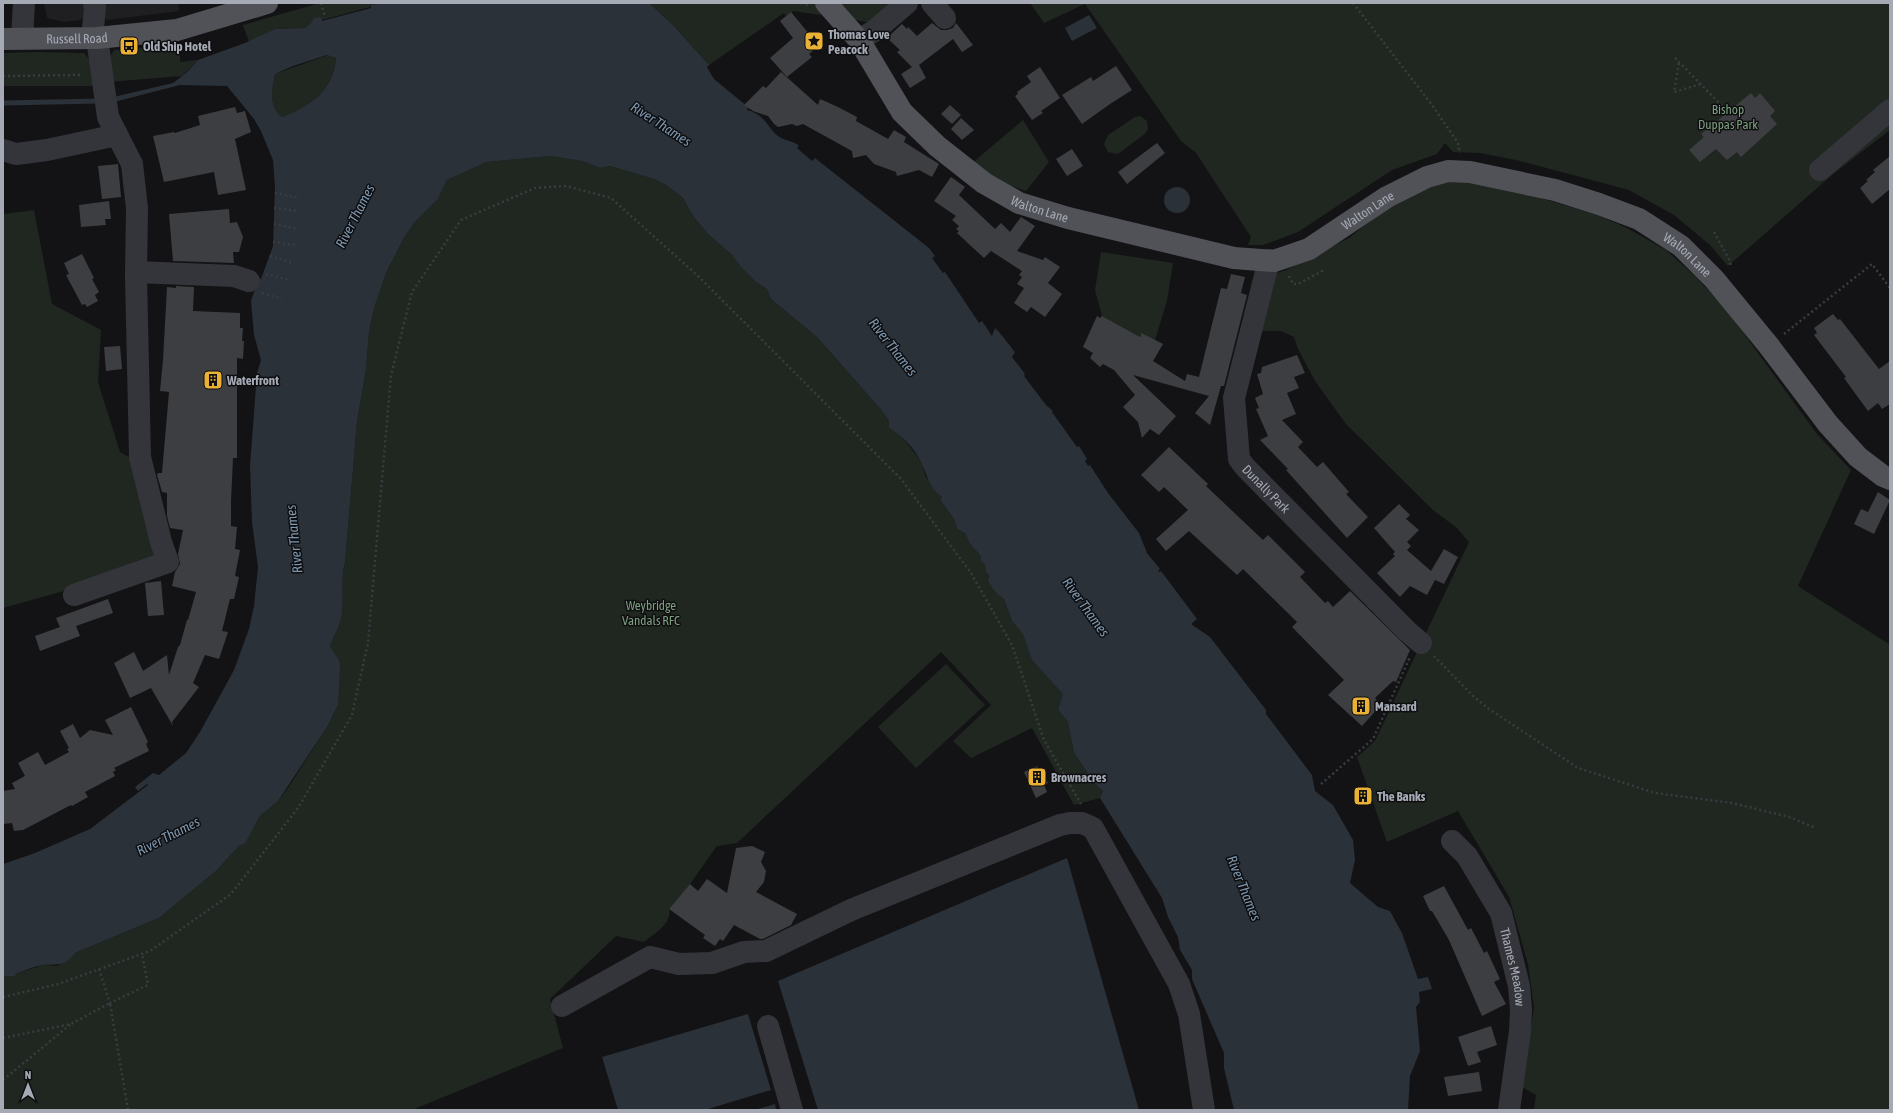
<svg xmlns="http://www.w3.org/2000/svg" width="1893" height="1113" viewBox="0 0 1893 1113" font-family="'Asap Condensed',sans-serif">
	<rect width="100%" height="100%" fill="#131315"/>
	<path fill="#1f1f22" d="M 44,3 L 178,3 L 179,11 L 107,20 L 104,16 L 84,17 L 80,20 L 64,22 L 47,18 Z"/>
	<g fill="#1f2720">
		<path d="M 320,3 L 385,3 L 311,23 L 305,28 L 275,29 L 249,42 L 243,25 Z"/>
		<path d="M 649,3 L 817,3 L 821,15 L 793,11 L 786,16 L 784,13 L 709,65 L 673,25 Z"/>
		<path d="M 835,3 L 896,3 L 871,23 L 851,19 Z"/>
		<path d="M 1030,3 L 1890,3 L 1890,130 L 1832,175 L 1728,266 L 1710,245 L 1674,215 L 1629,190 L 1516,160 L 1480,153 L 1453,152 L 1445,143 L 1437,154 L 1392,170 L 1298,232 L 1263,245 L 1248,245 L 1251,237 L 1196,153 L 1181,141 L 1085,4 L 1044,23 Z"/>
		<path d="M 180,47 L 180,62 L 198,60 L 182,76 L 108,82 L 107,62 L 114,50 L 143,48 Z"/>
		<path d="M 38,52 L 84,53 L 93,64 L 97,86 L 3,86 L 3,53 Z"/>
		<path d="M 328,55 L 336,58 C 333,92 311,106 282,117 C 268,106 272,89 275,74 Z"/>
		<path d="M 1140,116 L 1147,121 L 1148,128 L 1146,133 L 1118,154 L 1108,152 L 1104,144 L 1108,135 L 1135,117 Z"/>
		<path d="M 1023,120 L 1049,162 L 1026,191 L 1008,185 L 971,164 Z"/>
		<path d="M 550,156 L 582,161 L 600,168 L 610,166 L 654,179 L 666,185 L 683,198 L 693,216 L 708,234 L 732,255 L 741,267 L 756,282 L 767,289 L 771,299 L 817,337 L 883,412 L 889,421 L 889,428 L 899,433 L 921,461 L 926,477 L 942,497 L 940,500 L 954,519 L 957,529 L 965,533 L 970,544 L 980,555 L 981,561 L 985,565 L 986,572 L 996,593 L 1004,599 L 1012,621 L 1023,633 L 1032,660 L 1064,694 L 1058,710 L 1068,722 L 1074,753 L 1095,784 L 1103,791 L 1100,798 L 1074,805 L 1032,728 L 971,758 L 953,741 L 991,705 L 941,652 L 737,843 L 717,846 L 690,884 L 669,909 C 672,924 655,933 644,942 L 616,936 L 550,999 L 563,1048 L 412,1110 L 3,1110 L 3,976 L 15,976 L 17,973 L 44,965 L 57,966 L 75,953 L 159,918 L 216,871 L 239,846 L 245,844 L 260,816 L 278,801 L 288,788 L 327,727 L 338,705 L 338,658 L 330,646 C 333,638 339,628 341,619 C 345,600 340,581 345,562 L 357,422 L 366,369 L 369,332 L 374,308 L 386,273 L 405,236 L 415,222 L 438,199 L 447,180 L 487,162 Z"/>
		<path d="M 1447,181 L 1494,184 L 1597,215 L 1625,227 L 1666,250 L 1695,276 L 1726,309 L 1817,434 L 1851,470 L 1798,586 L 1889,644 L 1890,642 L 1890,1110 L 1534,1110 L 1536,1095 L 1522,1087 L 1534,1007 L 1528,964 L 1509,897 L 1502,885 L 1458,811 L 1387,842 L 1357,757 L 1375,741 L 1469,542 L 1457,528 L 1433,510 L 1346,424 L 1315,381 L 1298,349 L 1294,337 L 1281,331 L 1262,331 L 1277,273 L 1286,270 L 1349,238 L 1394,202 Z"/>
		<path d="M 34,210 L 52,304 L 101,330 L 98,382 L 120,452 L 134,460 L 157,563 L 150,567 L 3,608 L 3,214 Z"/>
		<path d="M 1101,252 L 1173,263 L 1167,301 L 1155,340 L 1143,333 L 1140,337 L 1102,316 L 1095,290 Z"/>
		<path d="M 946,664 L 985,705 L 916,768 L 878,727 Z"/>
	</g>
	<g fill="#2a3138" fill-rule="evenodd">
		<path d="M 385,3 L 649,3 L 673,25 L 709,65 L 707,67 L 714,79 L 748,107 L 747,110 C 767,115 768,131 781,138 C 787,141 793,141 799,146 L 797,148 L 812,161 L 815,158 L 929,248 L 935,256 L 932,258 L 943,273 L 945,272 L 979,323 L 982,321 L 992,336 L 995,328 C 999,331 1011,347 1015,352 L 1012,357 L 1025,374 L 1024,376 L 1046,405 L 1053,411 L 1052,412 L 1077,447 L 1079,446 L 1087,459 L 1085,461 L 1088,466 L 1090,465 L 1108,493 L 1139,533 L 1147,553 L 1160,569 L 1158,571 L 1159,572 L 1161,571 L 1197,619 L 1191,624 L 1210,637 L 1266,710 L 1266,714 L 1312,775 L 1315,791 L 1333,805 L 1353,840 L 1355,860 L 1350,883 L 1378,907 L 1390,911 L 1402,933 L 1418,979 L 1428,977 L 1432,989 L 1419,992 L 1420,1002 L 1416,1007 L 1420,1051 L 1410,1076 L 1408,1110 L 1234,1110 L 1224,1068 L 1224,1053 L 1192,979 L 1192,970 L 1180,950 L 1178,937 L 1168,917 L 1162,898 L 1100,798 L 1103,791 L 1095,784 L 1074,753 L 1068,722 L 1058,710 L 1063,694 L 1032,660 L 1023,634 L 1012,621 L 1004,599 L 996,593 L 988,581 L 989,576 L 986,572 L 985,565 L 981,561 L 980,555 L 970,544 L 965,533 L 957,529 L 954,519 L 940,500 L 942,497 C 930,489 927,475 921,462 C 915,449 902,435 889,428 L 889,421 L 883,412 L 817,337 L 771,299 L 767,289 L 756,282 L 741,267 L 732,255 L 708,234 L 693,216 L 683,198 L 666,185 L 654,179 L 610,166 L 600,168 L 582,161 L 550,156 L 487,162 L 447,180 L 438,199 L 415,222 L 405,236 L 386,273 L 374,308 L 369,332 L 366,369 L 357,422 L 345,562 C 340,581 345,600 341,619 C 339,628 333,638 330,646 L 338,658 L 340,664 L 338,705 L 327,727 L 278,801 L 260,816 L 245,844 L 239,846 L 216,871 L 159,918 L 75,953 C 67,966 57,964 44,965 C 35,966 26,970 17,973 L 15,976 L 3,976 L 3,864 L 35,853 L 90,829 L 148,785 L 147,784 L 138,791 L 135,787 L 153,773 L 159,775 L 186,753 L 200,732 L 234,670 L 249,629 L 254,606 L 258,567 L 252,522 L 250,466 L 257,373 L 261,360 L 254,335 L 251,301 L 255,289 L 251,276 L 261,279 L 273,246 L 275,187 L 273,160 L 261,131 L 254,119 L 227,86 L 180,85 L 106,104 L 105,99 L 173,83 L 186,73 L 198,60 L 245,43 L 275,29 L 305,28 L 311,23 L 314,18 L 321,17 L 322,21 L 371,8 L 371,5 ZM 327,55 L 336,58 C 333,92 310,106 282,117 C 268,106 272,89 275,74 L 293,66 Z"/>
		<path d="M 1089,15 L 1097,28 L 1072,41 L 1065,28 Z"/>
		<circle cx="1177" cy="200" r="13"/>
		<path d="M 1067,858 L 1139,1110 L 818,1110 L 778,981 Z"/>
		<path d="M 748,1014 L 771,1090 L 705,1110 L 618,1110 L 602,1057 Z"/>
		<path d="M 775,1104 L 776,1110 L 754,1110 Z"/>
	</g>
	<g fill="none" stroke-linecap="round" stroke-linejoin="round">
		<path stroke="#2a3138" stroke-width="5" d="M 3,103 L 100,101"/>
	</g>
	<g fill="#3d3e42">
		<path d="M 791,12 L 819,46 L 809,54 L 812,57 L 787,77 L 770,58 L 793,38 L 780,21 Z"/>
		<path d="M 932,23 L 941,30 L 947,30 L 953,28 L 956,23 L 973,45 L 962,52 L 953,39 L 919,65 L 926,78 L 910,88 L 901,74 L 912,67 L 897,52 L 900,50 L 887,38 L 902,24 L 907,29 L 908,27 L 917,36 Z"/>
		<path d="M 1116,66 L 1132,90 L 1110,104 L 1082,124 L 1062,95 L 1091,77 L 1093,81 Z"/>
		<path d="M 1040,67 L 1060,98 L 1041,111 L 1043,113 L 1032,120 L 1015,96 L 1018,94 L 1017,92 L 1031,82 L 1027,76 Z"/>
		<path d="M 781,72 L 818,105 L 820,99 L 838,107 L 857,117 L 856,121 L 888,139 L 894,130 L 906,137 L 904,142 L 939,164 L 932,177 L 919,170 L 897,176 L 896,172 L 874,164 L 866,155 L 853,158 L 852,151 L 803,124 L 797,126 L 792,124 L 778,127 L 774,124 L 768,116 L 753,111 L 744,105 L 763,86 L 766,88 Z"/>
		<path d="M 1751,93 L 1755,98 L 1760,93 L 1775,111 L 1770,116 L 1777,124 L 1741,157 L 1737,152 L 1727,160 L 1716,149 L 1700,162 L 1689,150 L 1704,137 L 1701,134 Z"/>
		<path d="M 950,105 L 961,115 L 952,124 L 941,114 Z"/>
		<path d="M 235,107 L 237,113 L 245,111 L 251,132 L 235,139 L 246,190 L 218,195 L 214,172 L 164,182 L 153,136 L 174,132 L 175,133 L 200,125 L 198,116 Z"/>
		<path d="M 961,118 L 974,130 L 962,140 L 951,129 Z"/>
		<path d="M 1157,143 L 1165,153 L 1127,184 L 1118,172 Z"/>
		<path d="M 1072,149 L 1083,166 L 1067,176 L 1056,159 Z"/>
		<path d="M 1890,156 L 1890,189 L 1872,204 L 1860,188 L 1868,181 L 1866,180 L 1875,172 L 1873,170 Z"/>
		<path d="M 118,164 L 121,197 L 102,199 L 98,166 Z"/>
		<path d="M 951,177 L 965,187 L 959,195 L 995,229 L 1001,223 L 1010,232 L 1021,217 L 1035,226 L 1017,251 L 1043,260 L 1045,257 L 1060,267 L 1048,283 L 1062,294 L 1045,317 L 1031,307 L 1027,312 L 1014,303 L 1024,288 L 1017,284 L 1022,277 L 1019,275 L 1022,271 L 991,251 L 984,258 L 957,233 L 959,231 L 956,229 L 959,226 L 952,220 L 956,216 L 934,201 Z"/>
		<path d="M 109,201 L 111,219 L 105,219 L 106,225 L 81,227 L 79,205 Z"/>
		<path d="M 229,209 L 230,223 L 237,222 L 243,237 L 239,252 L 233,252 L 234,263 L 173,261 L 169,214 Z"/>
		<path d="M 82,254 L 94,278 L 92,279 L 99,292 L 95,295 L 98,301 L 87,307 L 85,304 L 82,305 L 66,275 L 69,274 L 64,263 Z"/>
		<path d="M 1231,274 L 1245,277 L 1241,293 L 1247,295 L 1224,386 L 1221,386 L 1210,425 L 1195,413 L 1209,396 L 1133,375 L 1176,416 L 1159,435 L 1150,429 L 1142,438 L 1138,422 L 1123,407 L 1135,395 L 1114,370 L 1103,364 L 1100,367 L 1090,358 L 1093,353 L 1083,347 L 1097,316 L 1100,318 L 1102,316 L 1140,337 L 1142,333 L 1163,344 L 1153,361 L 1185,381 L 1187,374 L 1199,377 L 1221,288 L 1227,289 Z"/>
		<path d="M 176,286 L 194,287 L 193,311 L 240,313 L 240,328 L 243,328 L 242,341 L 244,341 L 243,359 L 237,358 L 237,458 L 233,458 L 231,501 L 231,526 L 237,527 L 235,549 L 240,550 L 235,576 L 239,577 L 234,599 L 230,599 L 222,631 L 228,632 L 219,659 L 205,655 L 193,683 L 199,687 L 172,722 L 173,726 L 151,688 L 130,698 L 114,663 L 134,652 L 143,671 L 167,655 L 169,675 L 178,647 L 180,645 L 187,620 L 188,620 L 196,592 L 172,586 L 175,572 L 180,564 L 178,554 L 183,530 L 170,528 L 167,516 L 167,493 L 162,492 L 157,475 L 158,473 L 162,473 L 169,392 L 160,391 L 163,360 L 167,287 L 176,288 Z"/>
		<path d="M 1833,314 L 1838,320 L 1840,319 L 1879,369 L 1890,361 L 1890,404 L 1882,409 L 1878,403 L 1868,411 L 1844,378 L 1846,377 L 1814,335 L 1817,333 L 1814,328 Z"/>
		<path d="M 120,346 L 122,369 L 106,371 L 104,347 Z"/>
		<path d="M 1297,355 L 1305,373 L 1294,377 L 1299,388 L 1287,393 L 1296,414 L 1282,420 L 1303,442 L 1298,447 L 1317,467 L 1323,462 L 1349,492 L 1346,494 L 1368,517 L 1347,538 L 1286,470 L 1288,469 L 1260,440 L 1268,436 L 1256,409 L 1259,408 L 1255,398 L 1263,394 L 1257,374 L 1261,373 L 1262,367 Z"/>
		<path d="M 1169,447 L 1208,484 L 1206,486 L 1263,540 L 1268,535 L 1305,572 L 1300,577 L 1325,603 L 1328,601 L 1333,607 L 1350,591 L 1410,650 L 1396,682 L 1393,681 L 1375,698 L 1381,705 L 1362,726 L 1328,695 L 1344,680 L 1292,627 L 1297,622 L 1243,569 L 1237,575 L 1189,531 L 1166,551 L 1156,539 L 1188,510 L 1164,487 L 1159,492 L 1141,475 Z"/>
		<path d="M 1878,492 L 1890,500 L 1874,534 L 1854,524 L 1861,509 L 1868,512 Z"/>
		<path d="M 1399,504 L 1410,515 L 1406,519 L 1419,530 L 1407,542 L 1411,546 L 1407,550 L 1431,571 L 1444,549 L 1458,557 L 1444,584 L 1435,580 L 1427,595 L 1410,586 L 1400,597 L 1377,573 L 1395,556 L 1393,554 L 1395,552 L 1374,528 Z"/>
		<path d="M 161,581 L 164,615 L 148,616 L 145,583 Z"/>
		<path d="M 108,599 L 113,613 L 76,626 L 80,636 L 40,651 L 35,636 L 60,627 L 56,618 Z"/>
		<path d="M 131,707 L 148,742 L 146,744 L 149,751 L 114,768 L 116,770 L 113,772 L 115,776 L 85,792 L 88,797 L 72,806 L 71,805 L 23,830 L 14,831 L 12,823 L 3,824 L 3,791 L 15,789 L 12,783 L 25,776 L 18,763 L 38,752 L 45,765 L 69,752 L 67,749 L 69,748 L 60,731 L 73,724 L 80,738 L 90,730 L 113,735 L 105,720 Z"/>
		<path d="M 1037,766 L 1048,783 L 1044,785 L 1047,792 L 1036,798 L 1024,772 Z"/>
		<path d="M 752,846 L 765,852 L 761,862 L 766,871 L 764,882 L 756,892 L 797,914 L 791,925 L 763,939 L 760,939 L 734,925 L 723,941 L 720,939 L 715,946 L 703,938 L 705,935 L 669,909 L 690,884 L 698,891 L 707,879 L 727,893 L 736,848 Z"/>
		<path d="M 1444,886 L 1468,930 L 1471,928 L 1484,953 L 1487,951 L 1500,979 L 1494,982 L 1506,1004 L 1482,1016 L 1449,940 L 1432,911 L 1430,911 L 1423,896 Z"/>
		<path d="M 1491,1026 L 1497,1045 L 1477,1052 L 1481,1062 L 1468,1066 L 1458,1037 Z"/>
		<path d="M 1479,1072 L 1482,1091 L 1448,1096 L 1444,1077 Z"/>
	</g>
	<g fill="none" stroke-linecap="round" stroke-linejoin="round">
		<g stroke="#3a3c41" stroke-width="2.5" stroke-dasharray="2 3" stroke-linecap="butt">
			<path d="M 321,3 L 325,17"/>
			<path d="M 801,3 L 808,5"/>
			<path d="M 1353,3 L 1432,105 L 1458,143 L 1460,153"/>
			<path d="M 1675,58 L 1728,112"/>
			<path d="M 1679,63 L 1674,92 L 1701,84"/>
			<path d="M 3,76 L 82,75"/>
			<path d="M 275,193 L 300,198"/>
			<path d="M 274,208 L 297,211"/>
			<path d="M 274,224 L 299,229"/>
			<path d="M 1714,232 L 1730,261 L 1731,268"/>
			<path d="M 273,242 L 295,245"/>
			<path d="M 270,256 L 292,263"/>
			<path d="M 266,274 L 290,280"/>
			<path d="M 1289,276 L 1293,284 L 1298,284 L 1324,270"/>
			<path d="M 262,293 L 282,299"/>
			<path d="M 1784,334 L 1872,264 L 1890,288"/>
			<path d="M 1434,656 L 1473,696 L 1489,709 L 1578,768 L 1655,793 L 1732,803 L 1789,817 L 1816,828"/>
			<path d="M 1321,784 L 1373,739 L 1410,657"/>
			<path d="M 99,969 L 110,1003 L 148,985 L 142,954"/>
			<path d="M 3,997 L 58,984 L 150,951 L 231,894 L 298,808 L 352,715 L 368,643 L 391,375 L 412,292 L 461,220 L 535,188 L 566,186 L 611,198 L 698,276 L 901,479 L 971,573 L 1012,645 L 1044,740 L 1081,804"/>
			<path d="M 3,1038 L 71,1024 L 110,1003 L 128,1110"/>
			<path d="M 3,1080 L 71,1024"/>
		</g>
		<g stroke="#34353a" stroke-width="22">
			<path d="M 932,3 L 945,18"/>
			<path d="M 22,38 L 24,3"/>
			<path d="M 92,38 L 95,8 L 94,3"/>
			<path d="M 859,40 L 874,31 L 907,3"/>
			<path d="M 3,150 L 16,154 L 47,150 L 117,135"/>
			<path d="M 1820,170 L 1890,110"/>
			<path id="s1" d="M 1269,260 L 1234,398 L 1239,459 L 1245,467 L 1407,631 L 1421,643"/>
			<path d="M 136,272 L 234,276 L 249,281"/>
			<path d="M 74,595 L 168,562 L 161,542 L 140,457 L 136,276 L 137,208 L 132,164 L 108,117 L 97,38"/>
			<path id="s2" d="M 1452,841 L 1467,856 L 1501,913 L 1519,986 L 1521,1009 L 1520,1031 L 1509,1110"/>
			<path d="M 562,1006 L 650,957 L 679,964 L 712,963 L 744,952 L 766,951 L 851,910 L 1060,825 L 1070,823 L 1082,823 L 1093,828 L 1179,984 L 1189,1014 L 1204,1110"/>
			<path d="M 768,1026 L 792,1110"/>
		</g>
		<g stroke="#505258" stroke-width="22">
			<path id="s3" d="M 826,3 L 859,40 L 902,112 L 937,146 L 984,183 L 1019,203 L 1068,218 L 1234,258 L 1274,261 L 1309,249 L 1387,197 L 1427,177 L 1448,171 L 1470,172 L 1555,190 L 1599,204 L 1639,219 L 1681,246 L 1714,279 L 1769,346 L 1828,424 L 1858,457 L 1883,476 L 1890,479"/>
			<path id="s4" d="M 3,39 L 97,38 L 177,30 L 267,3"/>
		</g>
	</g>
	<defs>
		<g id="sight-square" transform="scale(1)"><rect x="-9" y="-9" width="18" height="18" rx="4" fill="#ebb135" stroke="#0e0e10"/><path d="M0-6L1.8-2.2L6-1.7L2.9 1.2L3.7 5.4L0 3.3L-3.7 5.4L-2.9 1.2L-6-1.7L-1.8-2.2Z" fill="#111"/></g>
		<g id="bus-square" transform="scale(1)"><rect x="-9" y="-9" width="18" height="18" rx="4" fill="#ebb135" stroke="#0e0e10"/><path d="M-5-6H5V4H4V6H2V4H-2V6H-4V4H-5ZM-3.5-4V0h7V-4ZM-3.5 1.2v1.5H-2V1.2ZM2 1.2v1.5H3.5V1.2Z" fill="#111"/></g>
		<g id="building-square" transform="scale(1)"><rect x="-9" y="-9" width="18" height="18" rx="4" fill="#ebb135" stroke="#0e0e10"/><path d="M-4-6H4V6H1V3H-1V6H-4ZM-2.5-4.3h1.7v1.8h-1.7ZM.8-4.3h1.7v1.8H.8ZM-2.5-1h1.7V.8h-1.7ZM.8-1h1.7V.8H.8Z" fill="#111"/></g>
	</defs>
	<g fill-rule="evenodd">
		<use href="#sight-square" x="814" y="41"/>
		<use href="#bus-square" x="129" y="46"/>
		<use href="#building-square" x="213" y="380"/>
		<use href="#building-square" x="1361" y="706"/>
		<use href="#building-square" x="1037" y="777"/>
		<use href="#building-square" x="1363" y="796"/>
	</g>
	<g text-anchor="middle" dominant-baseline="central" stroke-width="3" stroke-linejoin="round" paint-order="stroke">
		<g font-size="13" font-weight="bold" fill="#a5aab5" stroke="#0e0e10" text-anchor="start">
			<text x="828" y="34">Thomas Love<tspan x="828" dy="15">Peacock</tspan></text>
			<text x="143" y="46">Old Ship Hotel</text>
			<text x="227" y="380">Waterfront</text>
			<text x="1375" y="706">Mansard</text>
			<text x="1051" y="777">Brownacres</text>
			<text x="1377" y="796">The Banks</text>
		</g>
		<g font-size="13" fill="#a5aab5" stroke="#0e0e10">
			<text stroke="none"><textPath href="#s4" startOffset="74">Russell Road</textPath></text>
			<text stroke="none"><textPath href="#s3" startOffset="304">Walton Lane</textPath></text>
			<text stroke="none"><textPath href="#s3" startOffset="652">Walton Lane</textPath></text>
			<text stroke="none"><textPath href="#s3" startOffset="1000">Walton Lane</textPath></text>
			<text stroke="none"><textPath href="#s1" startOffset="244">Dunally Park</textPath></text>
			<text stroke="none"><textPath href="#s2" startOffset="143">Thames Meadow</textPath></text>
		</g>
		<g font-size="13" fill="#7d9f7f" stroke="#0e0e10">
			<text x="1728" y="109">Bishop<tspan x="1728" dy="15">Duppas Park</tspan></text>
			<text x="651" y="605">Weybridge<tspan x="651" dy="15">Vandals RFC</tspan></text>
		</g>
		<g font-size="14" font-style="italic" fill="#7d97af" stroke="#0e0e10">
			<text transform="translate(661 124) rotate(33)">River Thames</text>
			<text transform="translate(355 216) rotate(-63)">River Thames</text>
			<text transform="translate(893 347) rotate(52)">River Thames</text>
			<text transform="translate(294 539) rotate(-96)">River Thames</text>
			<text transform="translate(1086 607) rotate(54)">River Thames</text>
			<text transform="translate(168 836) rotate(-27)">River Thames</text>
			<text transform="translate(1244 888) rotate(68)">River Thames</text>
		</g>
	</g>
	<rect width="1893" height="1113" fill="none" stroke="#a5aab5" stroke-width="8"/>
	<g transform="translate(28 1085)" stroke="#0e0e10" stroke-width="3" paint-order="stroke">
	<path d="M0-3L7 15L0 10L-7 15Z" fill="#a5aab5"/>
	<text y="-6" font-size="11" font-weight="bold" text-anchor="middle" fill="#a5aab5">N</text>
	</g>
</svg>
